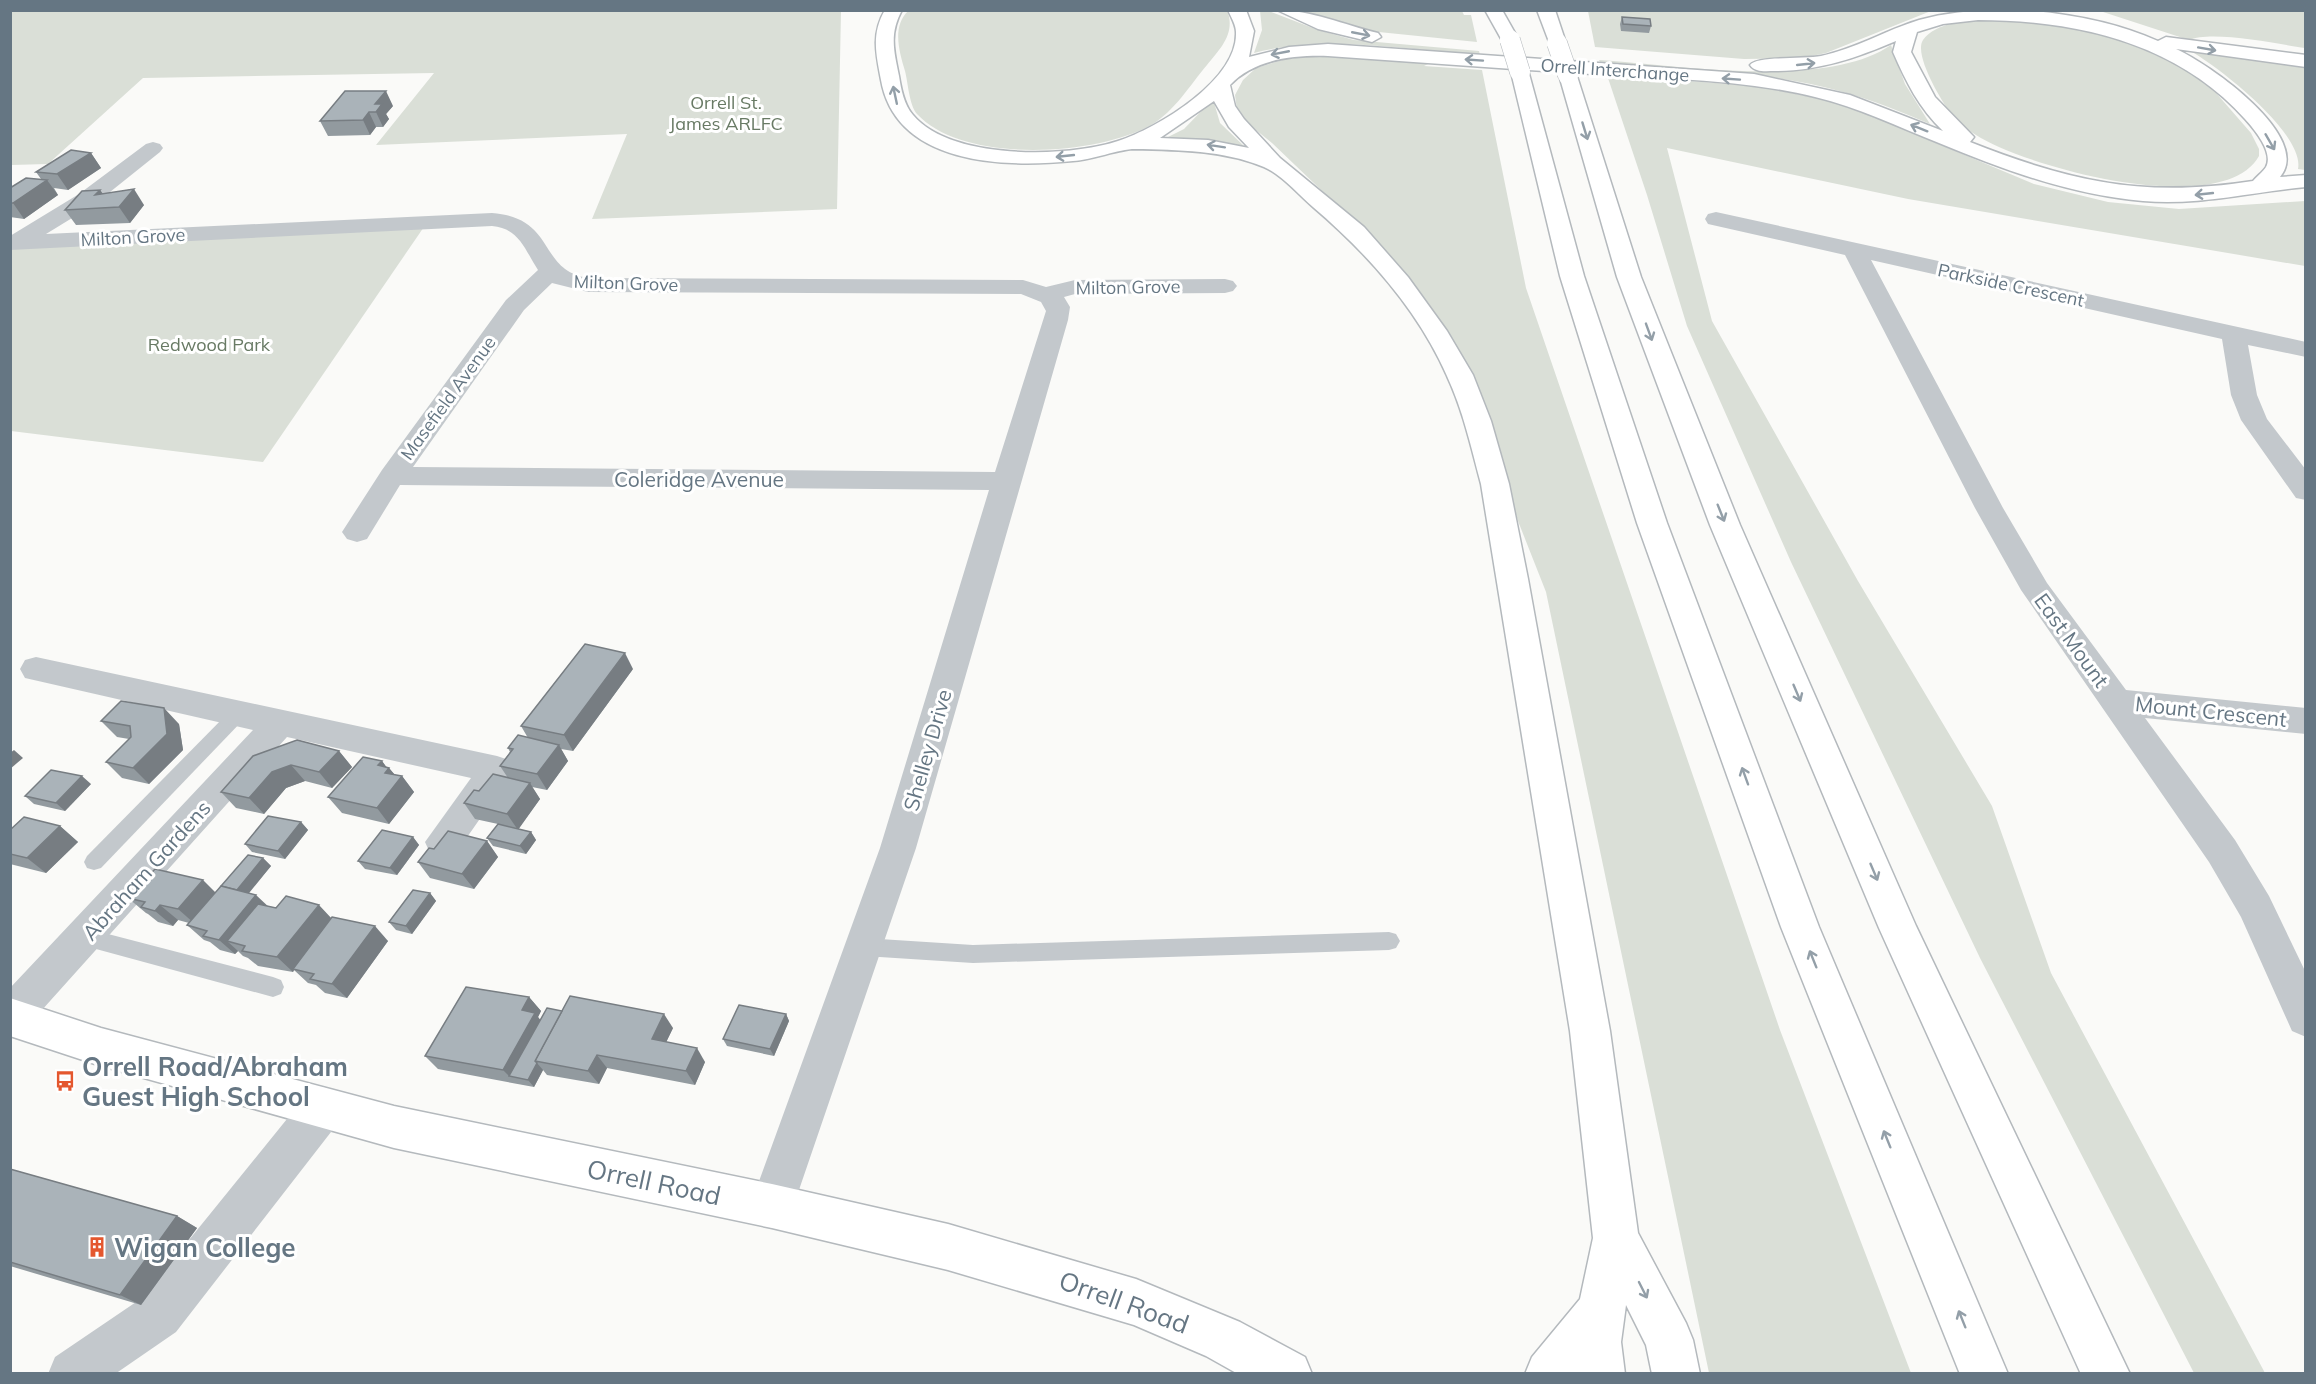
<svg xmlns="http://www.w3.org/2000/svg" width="2316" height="1384" viewBox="0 0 2316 1384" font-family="Mulish,sans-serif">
	<rect width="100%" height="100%" fill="#fafaf8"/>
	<g fill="#dadfd7">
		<path d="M 1266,10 L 1318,30 L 1354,40 L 1479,51 L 1480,55 C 1408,50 1324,34 1254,53 L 1262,30 L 1260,11 Z"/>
		<path d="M 10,11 L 841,11 L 837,209 L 592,219 L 627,134 L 376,145 L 434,73 L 143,78 L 48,164 L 11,165 Z"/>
		<path d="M 908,11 L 1227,10 C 1236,33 1221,48 1207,65 C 1190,85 1174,112 1151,125 C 1096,156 963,164 917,114 C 909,105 908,82 905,71 C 899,51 892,27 908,11 Z"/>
		<path d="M 1294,11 L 1462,11 L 1464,15 L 1471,15 L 1477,42 L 1359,30 Z"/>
		<path d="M 1588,11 L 1931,11 L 1826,53 L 1802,58 L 1744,59 L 1595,47 Z"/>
		<path d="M 2100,11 L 2305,11 L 2305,48 C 2278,44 2212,30 2189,40 Z"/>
		<path d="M 1987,18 L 2039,20 L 2135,41 L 2203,78 L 2251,133 L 2259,149 L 2259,156 C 2223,221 2025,167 1976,135 C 1968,130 1960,125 1954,118 C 1943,104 1913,55 1923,40 C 1936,22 1967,21 1987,18 Z"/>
		<path d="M 1891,45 L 1905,84 L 1930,124 C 1901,112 1873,100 1843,92 C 1765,70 1682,70 1601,64 L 1599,60 C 1677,65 1826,90 1891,45 Z"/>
		<path d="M 2189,50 L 2305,65 L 2305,170 L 2298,169 C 2305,134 2219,67 2189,50 Z"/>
		<path d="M 1314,56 L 1432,62 L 1424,66 L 1482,70 L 1526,288 L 1780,1030 L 1911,1373 L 1709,1373 L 1546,592 L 1518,521 L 1482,398 L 1462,355 L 1436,314 L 1411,280 L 1387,253 L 1272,143 L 1246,122 L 1237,110 L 1235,95 L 1243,80 L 1256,68 L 1286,59 Z"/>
		<path d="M 1607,75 L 1756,86 L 1821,99 L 1855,109 L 2034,184 L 2108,202 L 2179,209 L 2305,201 L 2305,266 L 1908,199 L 1667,148 L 1712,321 L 1858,581 L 1992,806 L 2051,973 L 2265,1373 L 2194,1373 L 1980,958 L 1791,562 L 1687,326 L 1647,195 Z"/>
		<path d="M 1213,99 L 1220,123 L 1245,147 L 1209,140 L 1166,138 L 1184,129 Z"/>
		<path d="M 428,221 L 263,462 L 11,431 L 10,247 Z"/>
	</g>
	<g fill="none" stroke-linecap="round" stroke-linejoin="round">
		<g stroke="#b4b9bd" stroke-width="3">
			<g id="highway">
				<path d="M 885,10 L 902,10 C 889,34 894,51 899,76 C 901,89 904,105 913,115 C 950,160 1067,158 1118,141 C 1158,128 1238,80 1236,32 C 1236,25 1231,17 1228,10 L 1246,10 L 1254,31 L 1249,57 L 1289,47 L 1328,44 L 1754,74 L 1850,95 L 1943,131 C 1919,108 1906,82 1893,52 L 1896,41 C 1856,58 1819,71 1775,71 C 1767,71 1755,73 1750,65 C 1756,56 1806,59 1821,56 C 1855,49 1886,30 1919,20 C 1990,0 2090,11 2158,41 L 2166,37 L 2306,55 L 2306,67 L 2176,49 C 2208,63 2314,137 2280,177 L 2306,175 L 2306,187 C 2251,192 2198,206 2143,201 C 2072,195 2004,170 1939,143 C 1898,127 1858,107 1815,97 C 1738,78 1655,79 1576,73 L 1641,277 L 1740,525 L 1916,926 L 2130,1374 L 2081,1374 L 1879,928 L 1710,525 L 1617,277 L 1559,75 L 1561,72 L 1528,70 L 1584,276 L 1667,523 L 1819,927 L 2008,1374 L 1960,1374 L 1781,927 L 1637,523 L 1560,276 L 1511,72 L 1513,69 L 1328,56 C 1294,55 1254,59 1230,85 L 1235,106 L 1244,119 L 1280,158 L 1364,227 L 1408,277 L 1447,331 L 1473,375 L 1491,421 L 1509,484 L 1528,579 L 1610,1031 L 1638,1233 L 1686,1323 L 1693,1340 L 1700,1374 L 1652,1374 L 1646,1345 L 1626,1305 L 1621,1342 L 1625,1374 L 1525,1374 L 1532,1357 L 1580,1299 L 1593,1238 L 1570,1031 L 1481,484 C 1471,447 1463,410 1447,376 C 1418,310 1367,253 1313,207 C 1299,195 1281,174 1264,167 C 1223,150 1178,150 1135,149 C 1119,149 1092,160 1073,161 C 1004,168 896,165 881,80 C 876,54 871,34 885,10 ZM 1978,20 C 2076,20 2177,43 2245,119 C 2254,129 2274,152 2266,167 C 2263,172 2257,176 2253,181 C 2145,198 2071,182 1970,142 L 1974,137 L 1935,97 L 1911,52 L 1917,32 L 1943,24 ZM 1214,101 L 1229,127 L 1249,148 L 1208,140 L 1160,138 Z"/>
				<path d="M 1277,10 C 1311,10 1344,25 1378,33 L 1381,37 L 1372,42 L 1318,29 Z"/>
				<path d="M 1485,10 L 1502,10 L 1519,40 L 1516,44 L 1504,44 Z"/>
				<path d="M 1537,10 L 1555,10 L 1566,43 L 1563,47 L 1551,47 Z"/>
				<path d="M 10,998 L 101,1028 L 394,1106 L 772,1184 L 948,1224 L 1136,1279 L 1240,1322 L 1305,1357 L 1312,1374 L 1238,1374 L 1206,1356 L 1134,1325 L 948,1270 L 772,1228 L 394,1148 L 101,1066 L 10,1036 Z"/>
			</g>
		</g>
		<g fill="#c3c8cc" fill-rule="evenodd">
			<path d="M 238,707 L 244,709 L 247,714 L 244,719 L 101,868 L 94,870 L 87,868 L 84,862 L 87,856 L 232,709 Z"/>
			<path d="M 85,928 L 273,977 L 281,980 L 284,987 L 281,994 L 273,997 L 85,946 L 78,944 L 74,937 L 78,930 Z"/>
			<path d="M 1389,932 L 1396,934 L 1400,941 L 1396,948 L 1389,950 L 973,963 L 864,956 L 857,954 L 853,947 L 857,940 L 864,938 L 973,945 Z"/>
		</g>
		<g fill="#c3c8cc" fill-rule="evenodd">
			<path d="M 153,142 L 160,144 L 163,148 L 160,152 L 95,204 L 46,234 L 492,213 C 557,218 537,270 588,278 L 1023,280 L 1046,287 L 1075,280 L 1225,279 L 1233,281 L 1237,286 L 1233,291 L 1225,293 L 1075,294 L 1064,297 L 1070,307 L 1068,320 L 916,848 L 788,1222 L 772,1228 L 756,1222 L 750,1206 L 880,848 L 989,490 L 400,485 L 367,539 L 357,542 L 347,539 L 342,532 L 382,470 L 506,300 L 538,270 C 525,250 519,228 492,226 L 10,250 L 10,236 L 79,194 L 146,144 ZM 552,283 L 588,292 L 1021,294 L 1041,302 L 1046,311 L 995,472 L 413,467 L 524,310 Z"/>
			<path d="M 1716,212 L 2306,342 L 2306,357 L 2248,345 L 2257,395 L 2267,419 L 2306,470 L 2306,500 L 2296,498 L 2241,420 L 2231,395 L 2222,339 L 1871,260 L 2003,508 L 2047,583 L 2126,690 L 2306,708 L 2306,734 L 2145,718 L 2235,840 L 2269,896 L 2306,973 L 2306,1037 L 2292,1031 L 2241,917 L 2209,862 L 2021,590 L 1975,508 L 1845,255 L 1708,224 L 1705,219 L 1708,214 Z"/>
			<path d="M 36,657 L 497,756 L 509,760 L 514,770 L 456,853 L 443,857 L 430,853 L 425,842 L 471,778 L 287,737 L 24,1030 L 10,1035 L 10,988 L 253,730 L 25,678 L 20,669 L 25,660 Z"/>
			<path d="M 323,1087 L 338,1093 L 344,1108 L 338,1123 L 176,1332 L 115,1374 L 48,1374 L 55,1357 L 142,1298 L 308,1093 Z"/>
		</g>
		<use href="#highway" fill="#fff" fill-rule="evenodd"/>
		<g stroke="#b4b9bd" stroke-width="21" stroke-linecap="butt">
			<g id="highway-bridge">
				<path d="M 1510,40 L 1520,72"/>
				<path d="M 1557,43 L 1568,75"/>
			</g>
		</g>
		<use href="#highway-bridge" stroke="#fff" stroke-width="20"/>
	</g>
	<g fill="#929a9f">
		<path d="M 1622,17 L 1651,26 L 1649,33 L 1621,31 L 1620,24 Z"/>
		<path d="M 393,106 L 386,114 L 389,119 L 383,127 L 376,127 L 370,135 L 328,136 L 320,121 Z"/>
		<path d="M 91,153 L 101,168 L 68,190 L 54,188 L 58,195 L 24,219 L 10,217 L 10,188 L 41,179 L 36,172 Z"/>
		<path d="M 100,190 L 103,194 L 144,205 L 130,223 L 76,225 L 65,210 Z"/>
		<path d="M 633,669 L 573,751 L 561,749 L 568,761 L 547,790 L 532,787 L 540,799 L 518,829 L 531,832 L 536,840 L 526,854 L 493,846 L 487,838 L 498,824 L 475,819 L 464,803 L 479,791 L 508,778 L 500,766 L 510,752 L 508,748 L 528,738 L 521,726 Z"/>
		<path d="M 101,721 L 179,724 L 183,750 L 149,784 L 122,778 L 106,762 L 129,739 L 117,737 Z"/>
		<path d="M 339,751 L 352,767 L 332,788 L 305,781 L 286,788 L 264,814 L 236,808 L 221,792 L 253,756 Z"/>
		<path d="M 382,761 L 386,767 L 389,768 L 395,775 L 402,776 L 414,792 L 389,824 L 342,813 L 328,797 Z"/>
		<path d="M 91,784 L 65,811 L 34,804 L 25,796 Z"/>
		<path d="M 301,822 L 308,830 L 285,859 L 252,852 L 245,844 Z"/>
		<path d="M 60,826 L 78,842 L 46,873 L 10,864 L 10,830 Z"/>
		<path d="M 413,837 L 419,845 L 397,875 L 365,869 L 358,861 Z"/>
		<path d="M 487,841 L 498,857 L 474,889 L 430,878 L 418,862 L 434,849 Z"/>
		<path d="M 263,858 L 271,866 L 248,893 L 267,906 L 331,918 L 388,941 L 347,998 L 325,993 L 316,985 L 308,983 L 294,970 L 293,972 L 258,966 L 248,958 L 243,956 L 238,951 L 235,954 L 220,950 L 210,942 L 204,940 L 187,925 L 189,923 L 178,920 L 173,926 L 158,922 L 148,914 L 146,913 L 128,898 L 216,892 Z"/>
		<path d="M 430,893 L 436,901 L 412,934 L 396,930 L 389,922 Z"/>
		<path d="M 529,997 L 541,1011 L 538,1017 L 540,1020 L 673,1028 L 666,1042 L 705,1062 L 695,1085 L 607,1068 L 599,1084 L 547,1075 L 543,1070 L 534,1087 L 438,1069 L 425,1056 Z"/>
		<path d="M 786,1014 L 789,1021 L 774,1056 L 727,1046 L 723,1039 Z"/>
		<path d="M 10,1169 L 177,1216 L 197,1228 L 141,1305 L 10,1266 Z"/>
	</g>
	<g fill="#777d82">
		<path d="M 386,91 L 393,106 L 386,114 L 389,119 L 383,127 L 376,112 L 375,104 Z"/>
		<path d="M 369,112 L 376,127 L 370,135 L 363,120 Z"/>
		<path d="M 91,153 L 101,168 L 68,190 L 57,174 Z"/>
		<path d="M 47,180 L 58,195 L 24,219 L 13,203 Z"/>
		<path d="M 134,189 L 144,205 L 130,223 L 119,207 Z"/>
		<path d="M 100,190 L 111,205 L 95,195 Z"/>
		<path d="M 625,653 L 633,669 L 573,751 L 564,735 Z"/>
		<path d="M 164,708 L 179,724 L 183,750 L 149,784 L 133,768 Z"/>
		<path d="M 559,745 L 568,761 L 547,790 L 537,774 Z"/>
		<path d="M 14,750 L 23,758 L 10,769 L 10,753 Z"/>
		<path d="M 339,751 L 352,767 L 332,788 L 319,772 Z"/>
		<path d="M 382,761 L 388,769 L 389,768 L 399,780 L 402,776 L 414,792 L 389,824 L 377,808 L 378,765 Z"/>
		<path d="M 291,765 L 305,781 L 286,788 L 264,814 L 249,798 L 272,772 Z"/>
		<path d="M 82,776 L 91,784 L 65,811 L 56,803 Z"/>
		<path d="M 530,783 L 540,799 L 518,830 L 507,814 Z"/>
		<path d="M 301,822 L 308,830 L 285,859 L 278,851 Z"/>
		<path d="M 60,826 L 78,842 L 46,873 L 27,858 Z"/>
		<path d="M 531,832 L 536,840 L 526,854 L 520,846 Z"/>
		<path d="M 413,837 L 419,845 L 397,875 L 390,868 Z"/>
		<path d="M 487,841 L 498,857 L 474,889 L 462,874 Z"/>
		<path d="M 263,858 L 271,866 L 245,898 L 237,890 Z"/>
		<path d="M 203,880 L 219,896 L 195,924 L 178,909 Z"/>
		<path d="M 430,893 L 436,901 L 412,934 L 406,926 Z"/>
		<path d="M 256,895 L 272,910 L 227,941 L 238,951 L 235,954 L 219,940 Z"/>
		<path d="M 160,905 L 178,920 L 173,926 L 155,911 Z"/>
		<path d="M 319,905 L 333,920 L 293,969 L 294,970 L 293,972 L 277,957 Z"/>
		<path d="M 375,926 L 388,941 L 347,998 L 332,984 Z"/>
		<path d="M 529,997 L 541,1011 L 538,1017 L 546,1027 L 509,1076 L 503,1070 L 522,1010 Z"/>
		<path d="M 664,1014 L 673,1028 L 661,1053 L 652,1039 Z"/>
		<path d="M 786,1014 L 789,1021 L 774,1056 L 770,1049 Z"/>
		<path d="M 697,1048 L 705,1062 L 695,1085 L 686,1071 Z"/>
		<path d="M 597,1055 L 607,1068 L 599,1084 L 588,1071 Z"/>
		<path d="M 537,1063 L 543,1070 L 534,1087 L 528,1080 Z"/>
		<path d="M 177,1216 L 197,1228 L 141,1305 L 120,1295 Z"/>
	</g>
	<g fill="#aab3b9" stroke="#777d82" stroke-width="1.5">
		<path d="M 1622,17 L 1650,19 L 1651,26 L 1623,24 Z"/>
		<path d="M 345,91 L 386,91 L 375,104 L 382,104 L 376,112 L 369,112 L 363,120 L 320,121 Z"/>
		<path d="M 71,150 L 91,153 L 57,174 L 36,172 Z"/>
		<path d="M 26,178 L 47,180 L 13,203 L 10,203 L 10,188 Z"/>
		<path d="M 134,189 L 119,207 L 65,210 L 82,191 L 100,190 L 95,195 Z"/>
		<path d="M 585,644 L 625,653 L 564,735 L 521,726 Z"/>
		<path d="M 121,701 L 164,708 L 167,734 L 133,768 L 106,762 L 131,737 L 130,726 L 101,721 Z"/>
		<path d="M 518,735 L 559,745 L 537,774 L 500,766 L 513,749 L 508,748 Z"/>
		<path d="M 297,740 L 339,751 L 319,772 L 291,765 L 272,772 L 249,798 L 221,792 L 253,756 Z"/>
		<path d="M 363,757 L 382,761 L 378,765 L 389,768 L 385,773 L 402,776 L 377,808 L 328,797 Z"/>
		<path d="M 51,770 L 82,776 L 56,803 L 25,796 Z"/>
		<path d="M 493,774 L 530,783 L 507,814 L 464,803 L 474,790 L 479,791 Z"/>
		<path d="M 268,816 L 301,822 L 278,851 L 245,844 Z"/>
		<path d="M 24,817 L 60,826 L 27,858 L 10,854 L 10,830 Z"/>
		<path d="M 498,824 L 531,832 L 520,846 L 487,838 Z"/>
		<path d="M 382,830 L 413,837 L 390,868 L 358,861 Z"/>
		<path d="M 448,831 L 487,841 L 462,874 L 418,862 L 429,848 L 434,849 Z"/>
		<path d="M 248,855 L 263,858 L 237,890 L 221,886 Z"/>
		<path d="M 155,869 L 203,880 L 178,909 L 160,905 L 155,911 L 141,907 L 145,902 L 128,898 Z"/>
		<path d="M 221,886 L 256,895 L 219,940 L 203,936 L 207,931 L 187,925 Z"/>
		<path d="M 413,890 L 430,893 L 406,926 L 389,922 Z"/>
		<path d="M 286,896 L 319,905 L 277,957 L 242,951 L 245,946 L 227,941 L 258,904 L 276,908 Z"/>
		<path d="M 332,917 L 375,926 L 332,984 L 310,979 L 314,974 L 293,969 Z"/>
		<path d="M 466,987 L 529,997 L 522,1010 L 535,1013 L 503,1070 L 425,1056 Z"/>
		<path d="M 570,996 L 664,1014 L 652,1039 L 697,1048 L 686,1071 L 597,1055 L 588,1071 L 535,1061 Z"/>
		<path d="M 739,1005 L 786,1014 L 770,1049 L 723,1039 Z"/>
		<path d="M 547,1008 L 562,1011 L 535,1061 L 537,1063 L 528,1080 L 509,1076 Z"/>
		<path d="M 10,1169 L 177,1216 L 120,1295 L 10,1262 Z"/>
	</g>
	<defs><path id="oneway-shaft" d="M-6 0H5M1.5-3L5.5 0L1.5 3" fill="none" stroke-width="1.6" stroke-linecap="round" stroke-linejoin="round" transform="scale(1.5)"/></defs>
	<g stroke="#939fa8">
		<use href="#oneway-shaft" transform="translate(1361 34) rotate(11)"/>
		<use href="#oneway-shaft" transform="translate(2207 49) rotate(10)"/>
		<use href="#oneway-shaft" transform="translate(1280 53) rotate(169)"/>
		<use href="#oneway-shaft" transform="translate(1474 60) rotate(-176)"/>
		<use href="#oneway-shaft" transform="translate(1806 64) rotate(-6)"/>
		<use href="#oneway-shaft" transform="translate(1731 79) rotate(-176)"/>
		<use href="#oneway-shaft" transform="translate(895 95) rotate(-102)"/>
		<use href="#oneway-shaft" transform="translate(1919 128) rotate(-158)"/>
		<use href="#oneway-shaft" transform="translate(1585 131) rotate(73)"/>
		<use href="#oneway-shaft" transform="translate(2270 142) rotate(60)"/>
		<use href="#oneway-shaft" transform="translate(1216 146) rotate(-171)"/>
		<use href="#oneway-shaft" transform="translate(1065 156) rotate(174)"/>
		<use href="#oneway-shaft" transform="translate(2204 194) rotate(174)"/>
		<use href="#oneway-shaft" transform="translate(1649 332) rotate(70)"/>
		<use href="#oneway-shaft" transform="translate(1721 513) rotate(68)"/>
		<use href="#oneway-shaft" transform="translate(1797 693) rotate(67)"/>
		<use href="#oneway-shaft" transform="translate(1745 776) rotate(-110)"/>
		<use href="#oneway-shaft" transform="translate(1874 872) rotate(67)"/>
		<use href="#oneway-shaft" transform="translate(1813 959) rotate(-112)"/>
		<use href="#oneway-shaft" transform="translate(1887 1139) rotate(-112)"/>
		<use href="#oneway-shaft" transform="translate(1643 1290) rotate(63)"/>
		<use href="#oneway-shaft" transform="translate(1962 1319) rotate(-112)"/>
	</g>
	<defs>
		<g id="bus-bare" transform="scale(1.62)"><path d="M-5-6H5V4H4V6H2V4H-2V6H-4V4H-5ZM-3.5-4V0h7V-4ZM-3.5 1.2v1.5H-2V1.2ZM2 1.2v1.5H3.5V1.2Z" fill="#e4572e" stroke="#fff" stroke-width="2.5" paint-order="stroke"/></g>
		<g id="building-bare" transform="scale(1.62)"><path d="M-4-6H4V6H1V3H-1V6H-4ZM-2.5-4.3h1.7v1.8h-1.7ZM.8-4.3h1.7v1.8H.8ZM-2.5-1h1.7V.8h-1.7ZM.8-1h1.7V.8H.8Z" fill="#e4572e" stroke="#fff" stroke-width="2.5" paint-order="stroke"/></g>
	</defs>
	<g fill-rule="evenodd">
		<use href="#bus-bare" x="65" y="1081"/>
		<use href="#building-bare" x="97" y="1247"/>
	</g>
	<g text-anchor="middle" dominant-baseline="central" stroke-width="6" stroke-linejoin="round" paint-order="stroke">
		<g font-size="18" fill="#657683" stroke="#fff">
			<text transform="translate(1615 70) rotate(4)">Orrell Interchange</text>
			<text transform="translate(133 237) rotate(-3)">Milton Grove</text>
			<text transform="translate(626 283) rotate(2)">Milton Grove</text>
			<text transform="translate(2011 285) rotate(12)">Parkside Crescent</text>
			<text transform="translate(1128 287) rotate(-1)">Milton Grove</text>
			<text transform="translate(448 398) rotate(-54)">Masefield Avenue</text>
		</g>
		<g font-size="18" fill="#687a64" stroke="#fff">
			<text x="726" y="102">Orrell St.<tspan x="726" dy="21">James ARLFC</tspan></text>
			<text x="209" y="344">Redwood Park</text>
		</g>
		<g font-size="21" fill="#657683" stroke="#fff">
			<text x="699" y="479">Coleridge Avenue</text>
			<text transform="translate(2072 640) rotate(54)">East Mount</text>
			<text transform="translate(2211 711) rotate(6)">Mount Crescent</text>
			<text transform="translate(927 750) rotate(-74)">Shelley Drive</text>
			<text transform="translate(146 870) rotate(-48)">Abraham Gardens</text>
		</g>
		<g font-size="26" font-weight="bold" fill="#657683" stroke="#fff" text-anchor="start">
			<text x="82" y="1066">Orrell Road/Abraham<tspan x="82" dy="30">Guest High School</tspan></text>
			<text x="114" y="1247">Wigan College</text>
		</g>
		<g font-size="26" fill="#657683" stroke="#fff">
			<text transform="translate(654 1182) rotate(12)">Orrell Road</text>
			<text transform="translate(1124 1302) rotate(20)">Orrell Road</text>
		</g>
	</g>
	<rect width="2316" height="1384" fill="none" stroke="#657683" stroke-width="24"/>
</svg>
